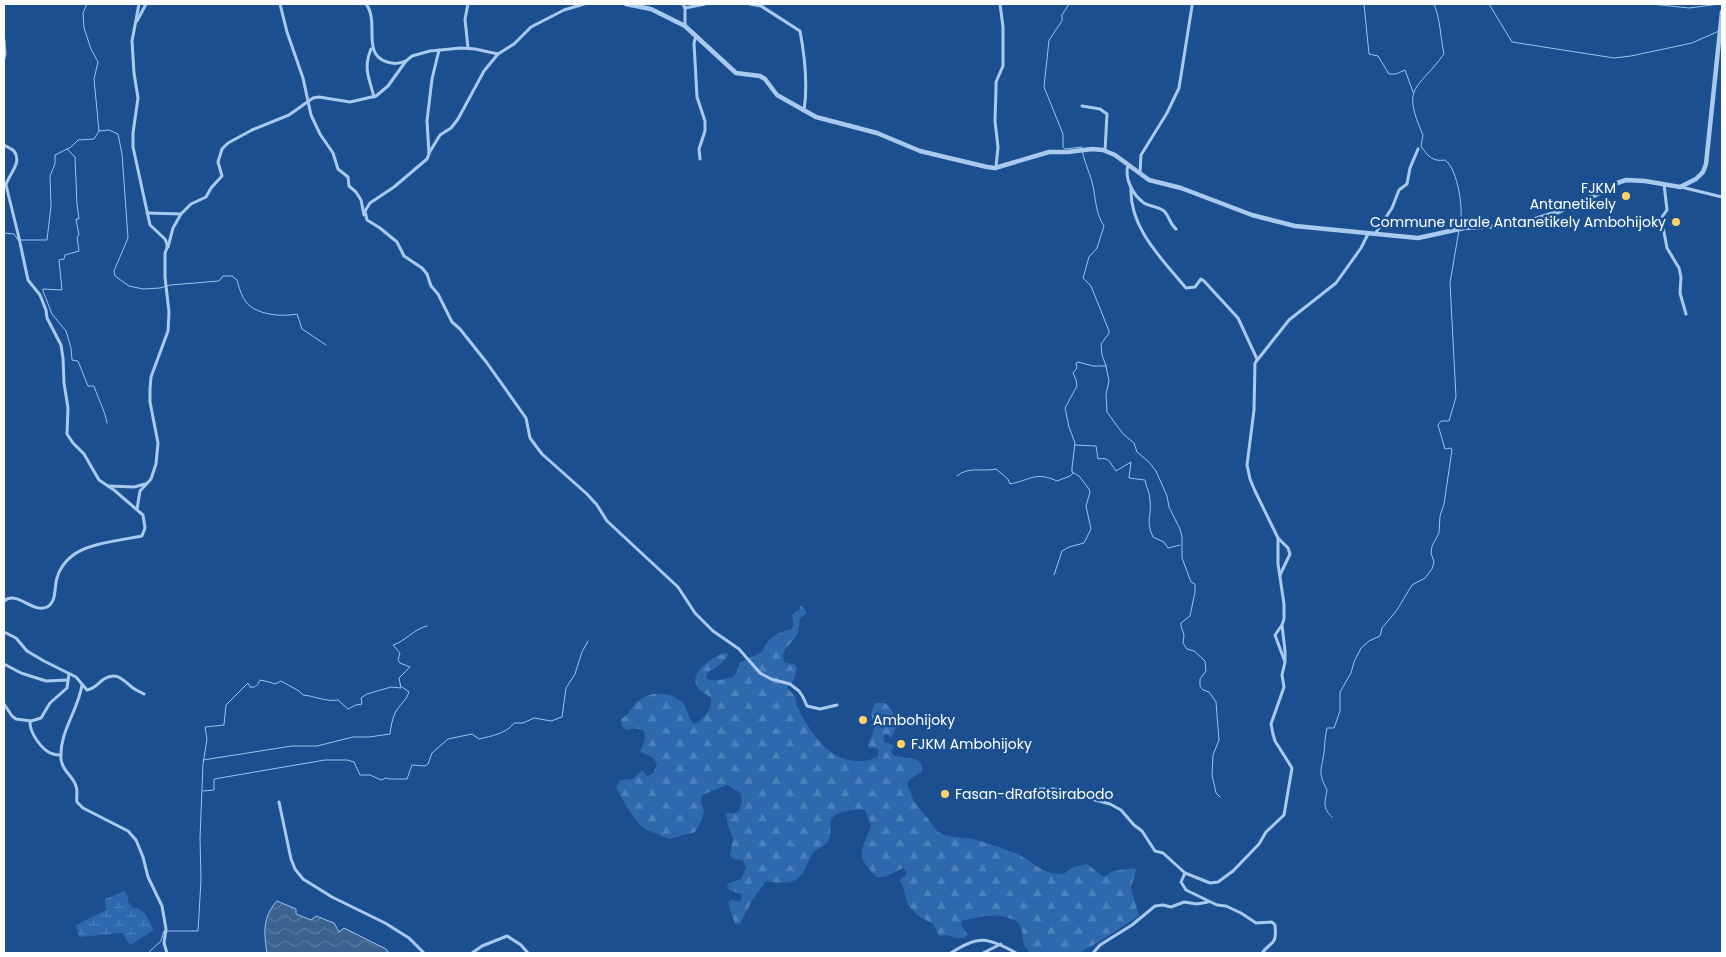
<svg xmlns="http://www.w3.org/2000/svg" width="1726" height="957" viewBox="0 0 1726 957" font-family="Poppins,sans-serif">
	<defs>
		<pattern id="forest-firs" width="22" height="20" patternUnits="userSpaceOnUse" patternTransform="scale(1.25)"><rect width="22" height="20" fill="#2e69ad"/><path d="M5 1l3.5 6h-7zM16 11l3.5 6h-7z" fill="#4d80b9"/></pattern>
		<pattern id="wetland-marsh" width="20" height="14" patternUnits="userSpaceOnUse" patternTransform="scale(1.25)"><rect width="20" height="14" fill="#2e69ad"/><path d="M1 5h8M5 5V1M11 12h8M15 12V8" fill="none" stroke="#4d80b9"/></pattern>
		<pattern id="water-waves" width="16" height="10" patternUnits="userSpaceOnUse" patternTransform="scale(1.25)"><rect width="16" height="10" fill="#3c6290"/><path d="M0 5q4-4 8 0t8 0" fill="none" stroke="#597aa1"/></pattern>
	</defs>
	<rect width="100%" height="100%" fill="#1b4f8f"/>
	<path fill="url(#forest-firs)" d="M 801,605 L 807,613 L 800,618 C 799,623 799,630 797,635 C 793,643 778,651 785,663 L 794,664 L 797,667 L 794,680 L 787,688 C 789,690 793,693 795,697 C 796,700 796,704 798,708 C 809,730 827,759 855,761 C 863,761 871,761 878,756 L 878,750 L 876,748 L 870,748 L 868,746 L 874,728 L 871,712 L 875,703 L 885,703 C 896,713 900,725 891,738 L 887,734 L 884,736 L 884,742 L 893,745 L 894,747 L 891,751 L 893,755 C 905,760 924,754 922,772 L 910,779 L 907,784 L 914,801 L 938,832 C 948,838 961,837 972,839 C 986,842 1000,848 1013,852 C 1028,858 1042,874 1059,874 C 1065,875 1067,871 1072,868 C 1076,866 1082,865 1087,864 L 1104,877 L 1113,871 L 1134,868 L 1136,870 L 1131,888 L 1139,916 L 1099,942 L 1082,951 L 1081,953 L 1031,953 C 1020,946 1025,936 1020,926 C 1019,922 1015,920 1011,919 C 994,912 979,917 962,921 L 961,925 L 968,935 L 964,938 L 955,938 L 947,935 L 939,936 L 933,924 L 917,915 L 908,905 L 902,884 L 899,881 L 906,875 L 906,871 L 903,868 L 885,877 L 876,877 C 855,855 861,852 871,826 L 865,810 C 858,808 836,811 832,818 C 829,825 832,835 828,841 C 825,847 817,848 813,853 C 808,859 807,868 802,874 C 794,886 778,883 766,881 L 753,899 L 740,924 L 735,924 L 728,903 L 731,900 L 739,902 L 742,898 L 741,894 L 729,890 L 727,886 L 729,883 L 741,879 L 746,867 L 742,860 L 733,859 L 730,856 L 733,838 L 728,826 L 726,813 L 735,813 L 739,811 C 745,795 741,792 727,785 L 702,795 L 701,803 L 704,811 L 702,820 L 695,832 L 669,839 L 645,829 L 638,823 L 626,806 L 616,787 L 620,780 L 633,779 L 642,770 L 647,776 C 654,774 655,770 657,764 L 652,757 L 640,752 L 645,740 L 644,731 C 638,728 633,728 627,730 L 622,727 L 621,719 C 631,714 630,708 637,702 C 650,691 667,691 681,701 C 689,707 686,718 694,724 C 704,720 712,709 711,698 C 707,695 701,692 698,688 C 687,674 714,654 727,653 L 728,656 C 722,664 716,668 708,672 L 706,678 C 714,683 724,679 733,677 L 737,672 L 739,663 L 762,652 C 769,637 776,633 791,629 L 794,624 L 792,615 L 796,611 L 799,611 Z"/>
	<path fill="url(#wetland-marsh)" d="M 124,891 L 127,894 L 128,902 L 133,908 L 137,908 L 145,913 L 154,930 L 130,945 L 122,933 L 79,937 L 76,925 L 106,910 L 105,899 Z"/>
	<path fill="url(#water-waves)" stroke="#9cc4f0" d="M 277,901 L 296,909 L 296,914 L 311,920 L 316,916 L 334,923 L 339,932 L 344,928 L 386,949 L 389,953 L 267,953 C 264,934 262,917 277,901 Z"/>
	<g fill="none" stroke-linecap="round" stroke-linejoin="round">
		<g stroke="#9cc4f0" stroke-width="1">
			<path d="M 1069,4 L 1062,15 L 1062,21 L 1049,40 L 1044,87 L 1063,134 L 1063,147 L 1065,149 L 1082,147 C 1083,160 1089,170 1092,182 C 1096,197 1095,213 1104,226 L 1097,248 L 1089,257 L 1083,278 L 1091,286 L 1109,331 L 1109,333 L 1101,344 L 1102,355 L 1106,366 L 1109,381 L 1106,394 L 1107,412 L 1123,434 L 1134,443 L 1137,452 L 1149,462 L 1156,471 L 1167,496 L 1169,507 L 1180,529 L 1182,537 L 1182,558 L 1191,582 L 1195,584 L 1195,592 L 1190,616 L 1181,623 L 1181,626 L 1184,635 L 1183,643 L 1187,649 L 1194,651 L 1205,661 L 1206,671 L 1200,679 L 1200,686 L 1203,690 L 1209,692 L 1216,702 L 1219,740 L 1213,755 L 1212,775 L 1216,793 L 1220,797"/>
			<path d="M 1364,4 L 1369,54 L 1378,56 L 1389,74 L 1396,74 L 1405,70 L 1413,92"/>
			<path d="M 1434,4 C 1441,22 1440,36 1444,54 C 1417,91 1401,85 1423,135 L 1421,146 C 1427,156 1433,162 1445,160 C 1458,169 1464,211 1460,226"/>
			<path d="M 1489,4 L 1512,42 L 1614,58 L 1631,56 L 1692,43 L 1719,31"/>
			<path d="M 1651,4 L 1689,8 L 1720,4"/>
			<path d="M 99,131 L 109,130 L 118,134 L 122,154 L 128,238 L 114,271 L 115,276 L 129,286 L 143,289 L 160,288 L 170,285 L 219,281 L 223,276 L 232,276 L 237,280 C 239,287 241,295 246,302 C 256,315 282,317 297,314 L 302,329 L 326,345"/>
			<path d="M 67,149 L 75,157 L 77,204 L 79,219 L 76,219 L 79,235 L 77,237 L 79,251 L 65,255 L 64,259 L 59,260 L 62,290 L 43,289 L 43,291 L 52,314 L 66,331 L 71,348 L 72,360 L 78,361 L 88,386 L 94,386 C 98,399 105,410 107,423"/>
			<path d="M 4,233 L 14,234 L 18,240 L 47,240 L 51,206 L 50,176 L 55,164 L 55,155 L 71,147 L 78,140 L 94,139 L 99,131 L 94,79 L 98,62 L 91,49 L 84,28 L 83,13 L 87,4"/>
			<path d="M 1075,445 L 1096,446 L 1098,459 C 1110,457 1109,462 1116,471 L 1131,462 L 1129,478 L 1145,480 C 1146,487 1150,493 1150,500 C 1152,517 1145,520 1153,537 L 1164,542 L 1168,548 L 1180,545"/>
			<path d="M 957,476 C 968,466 983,472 996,469 L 1008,479 L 1010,484 C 1031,480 1035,471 1057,481 L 1070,476 L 1073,473"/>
			<path d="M 1054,575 L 1062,551 L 1069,547 L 1084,543 L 1091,529 L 1086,506 L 1090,492 L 1089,489 L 1079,476 L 1072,472 L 1072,468 L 1075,443 L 1069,427 L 1065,408 L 1077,386 L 1076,380 L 1073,373 L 1077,368 L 1076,363 L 1078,362 L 1093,366 L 1106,366"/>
			<path d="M 203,760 L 292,746 L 317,746 L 353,737 L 369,737 L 390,734 C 391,726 392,720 395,713 C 399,705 406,701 409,692 L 402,687"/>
			<path d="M 203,791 L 214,790 L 214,779 L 325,760 L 347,760 L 354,762 L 360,775 L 370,775 L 381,780 L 386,778 L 389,779 L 407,779 L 412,765 L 425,766 L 428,764 L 432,753 L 448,739 L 472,734 L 479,739 C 491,736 506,734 514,723 L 523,723 L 534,718 L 551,721 L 562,717 L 566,688 L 575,674 L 582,652 L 588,641"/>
			<path d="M 1332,817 C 1322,808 1325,802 1327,790 C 1317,771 1322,770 1324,752 C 1325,744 1325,736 1327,728 L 1334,728 L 1340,711 L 1340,692 L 1351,673 L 1354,662 L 1361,648 L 1369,641 L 1380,636 L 1382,628 L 1397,610 L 1412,585 L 1425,578 L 1432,569 L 1434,562 L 1431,553 L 1432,546 L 1439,533 L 1440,516 L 1444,504 L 1452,450 L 1451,448 L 1445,449 L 1438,425 L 1441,421 L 1449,421 L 1456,397 L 1450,283 L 1459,230"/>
			<path d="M 148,953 L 161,941 L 164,931 L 198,931 L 201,880 L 200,838 L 203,764 L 207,739 L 205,727 L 224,725 L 226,705 L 248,683 L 250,687 C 256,688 258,685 260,680 L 269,682 L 275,684 L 281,681 L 299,691 L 303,695 C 315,696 325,702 338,700 L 348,709 L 356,705 L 362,704 L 361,698 L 367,694 L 391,687 L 401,688 L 399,678 L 410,667 L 400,663 L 398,660 L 400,653 L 393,645 C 404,642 414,629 427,626"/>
		</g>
		<g stroke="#a9c9ee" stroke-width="3">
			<path d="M 280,4 L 287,32 L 303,78 L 311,115 L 320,134 L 333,153 L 338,169 L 348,177 L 349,186 L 356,192 L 361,200 L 364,215"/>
			<path d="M 366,4 C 380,22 361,54 387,62 C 394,64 398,64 406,61"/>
			<path d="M 683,4 L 685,8 L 685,26"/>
			<path d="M 750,4 L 761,6 L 800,31 C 805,57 808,84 804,111"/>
			<path d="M 685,8 L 705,4"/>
			<path d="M 137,21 L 146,4"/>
			<path d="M 696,36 L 694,43 L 697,97 L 705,121 L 705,131 L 699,149 L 700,159"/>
			<path d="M 4,40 L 5,54 L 4,58"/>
			<path d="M 468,48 L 465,19 L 468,4"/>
			<path d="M 371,49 C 363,69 369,77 374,97"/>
			<path d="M 439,50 L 432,79 L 427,121 L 429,154 L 427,159 L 394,187 L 370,203 L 365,211 L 367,220 L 380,228 L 397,242 L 404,256 L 422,268 L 427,274 L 431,286 L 438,294 L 452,322 L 460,329 L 487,363 L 526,418 L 530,438 L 542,454 L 587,494 L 597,505 L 607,521 L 678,587 L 695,613 L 713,631 L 739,649 L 760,673 L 771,679 L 790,684 L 799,691 L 803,697 L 807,706 L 820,709 L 837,705"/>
			<path d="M 1082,106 L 1100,109 L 1107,114 L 1105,151"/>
			<path d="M 4,145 C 7,147 12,149 14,151 C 23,163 8,175 6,185 L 19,238 L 28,280 L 40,295 L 46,310 L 47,318 L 61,345 L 63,358 L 64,383 L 68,408 L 67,434 L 73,443 L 84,454 L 99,480 L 114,490 L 143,515 L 145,528 L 142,536 C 123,540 87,543 72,556 C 65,561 59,570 57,578 C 54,587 57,602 47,607 C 33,614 17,590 4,601"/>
			<path d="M 429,153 L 440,135 L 451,128 L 458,119 L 484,71 L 498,54 L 514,44 L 531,27 L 564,10 L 584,4"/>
			<path d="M 1128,165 C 1124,179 1133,195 1144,203 C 1150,207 1159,206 1165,212 C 1170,218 1170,224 1176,229"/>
			<path d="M 996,167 L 998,147 L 995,121 L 996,89 L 996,82 L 1003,66 L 1003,27 L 1000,4"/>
			<path d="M 1140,173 L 1141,155 L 1167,113 L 1179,88 L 1192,6"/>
			<path d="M 1664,184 L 1667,210 L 1662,217 L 1662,222 L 1667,248 L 1679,268 L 1681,277 L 1680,293 L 1686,314"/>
			<path d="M 1131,187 C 1129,228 1162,259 1186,288 L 1195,287 L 1201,279 L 1204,281 L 1238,318 L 1257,359"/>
			<path d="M 1681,187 L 1722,197"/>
			<path d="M 147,213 L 181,214"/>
			<path d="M 1375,234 L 1392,208 L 1399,190 L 1407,184 L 1410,168 L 1418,149"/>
			<path d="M 168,247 L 173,228 L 181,214 L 191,204 L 206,197 L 211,188 L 222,176 L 218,162 L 222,149 L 228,143 L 252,130 L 289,115 L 313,98 L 319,97 L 350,102 L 376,96 L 388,86 L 406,61 L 412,56 L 430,51 L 461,48 L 475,49 L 498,54"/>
			<path d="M 109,486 L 134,487 L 145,484"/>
			<path d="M 137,509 L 140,491 L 151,479 L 156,464 L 158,443 L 150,402 L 150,389 L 151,377 L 168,331 L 169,312 L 165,277 L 165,253 L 167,248 L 167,244 L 165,239 L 150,225 L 133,147 L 133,133 L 138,98 L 134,73 L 132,41 L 139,4"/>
			<path d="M 1278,538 L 1288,548 L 1290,554 L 1280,575"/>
			<path d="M 1282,625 L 1285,651 L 1285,661"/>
			<path d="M 4,632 L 16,638 L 27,651 L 44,661 L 76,677 L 87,690 C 95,689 98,683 104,679 C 117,671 123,680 133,688 C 136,690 140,692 144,694"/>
			<path d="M 4,664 L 21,673 L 46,681 L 68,680"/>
			<path d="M 82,685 C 78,711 59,732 61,759 C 62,771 73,776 76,786 C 78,791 76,797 77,802 L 83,808 L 128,831 L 136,840 L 143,857 L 148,877 L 162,906 L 166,929 L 164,943 L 167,953"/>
			<path d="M 4,704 L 12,716 L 16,719 L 31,721 L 41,718 L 50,703 L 67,688 L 69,674"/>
			<path d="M 30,721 C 29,732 42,751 53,754 C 56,755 58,755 61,755"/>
			<path d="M 995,794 L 1016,798 L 1024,798 L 1035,789 L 1054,789 L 1110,804 L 1121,810 L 1134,825 L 1142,831 L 1155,851 L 1163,853 L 1185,873"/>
			<path d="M 279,802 L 291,859 L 295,869 L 303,879 L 332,897 L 385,923 L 409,938 L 424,953"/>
			<path d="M 472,953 L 482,946 L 507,936 L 521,945 L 528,953"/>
			<path d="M 951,953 C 978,935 988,937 1016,953"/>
			<path d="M 983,953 L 1001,944"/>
			<path d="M 1093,953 L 1100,945 L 1132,925 L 1155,906 L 1163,905 L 1171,907 L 1184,902 L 1197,904 L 1208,902"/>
			<path d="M 1262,953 C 1272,940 1277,946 1275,925 L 1272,922 L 1256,923 L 1241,913 L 1226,906 L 1217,905 L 1186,890 L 1181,882 L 1185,873 L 1210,883 L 1218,882 L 1233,871 L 1259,844 L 1266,832 L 1284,815 L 1292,768 L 1275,741 L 1273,734 L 1271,724 L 1284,687 L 1282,675 L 1285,662 L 1275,635 L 1282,625 L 1284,619 L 1284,604 L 1278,564 L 1278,538 L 1255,491 L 1250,479 L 1247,465 L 1254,410 L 1255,363 L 1289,320 L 1336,283 L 1361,248 L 1368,234"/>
		</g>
		<path stroke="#a9c9ee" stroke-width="4.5" d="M 626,4 L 651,9 L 685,26 L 736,73 L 760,76 L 765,79 L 777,95 L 816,117 L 877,133 L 920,151 L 987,167 L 995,168 L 1049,152 L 1068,152 L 1092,149 L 1103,150 L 1115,155 L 1149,180 L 1181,188 L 1252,215 L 1295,226 L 1418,238 L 1464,228 L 1516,225 L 1558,212 L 1600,193 L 1617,183 L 1626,180 L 1645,181 L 1680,187 L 1696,179 L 1703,172 L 1706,164 L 1722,12"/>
	</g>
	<g fill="#ffd166" stroke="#1b4f8f" stroke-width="2">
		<circle cx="1626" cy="196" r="5"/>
		<circle cx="1676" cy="222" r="5"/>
		<circle cx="863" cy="720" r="5"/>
		<circle cx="901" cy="744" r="5"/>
		<circle cx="945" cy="794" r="5"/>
	</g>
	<g text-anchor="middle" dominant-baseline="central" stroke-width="5" stroke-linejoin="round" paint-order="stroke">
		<g font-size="14" fill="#fff" stroke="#1b4f8f" text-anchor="start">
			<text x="1616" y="188" text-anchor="end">FJKM<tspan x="1616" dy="16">Antanetikely</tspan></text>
			<text x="1666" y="222" text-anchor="end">Commune rurale Antanetikely Ambohijoky</text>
			<text x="873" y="720">Ambohijoky</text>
			<text x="911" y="744">FJKM Ambohijoky</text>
			<text x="955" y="794">Fasan-dRafotsirabodo</text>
		</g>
	</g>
	<rect width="1726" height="957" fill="none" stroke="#ffffff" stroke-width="10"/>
</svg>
